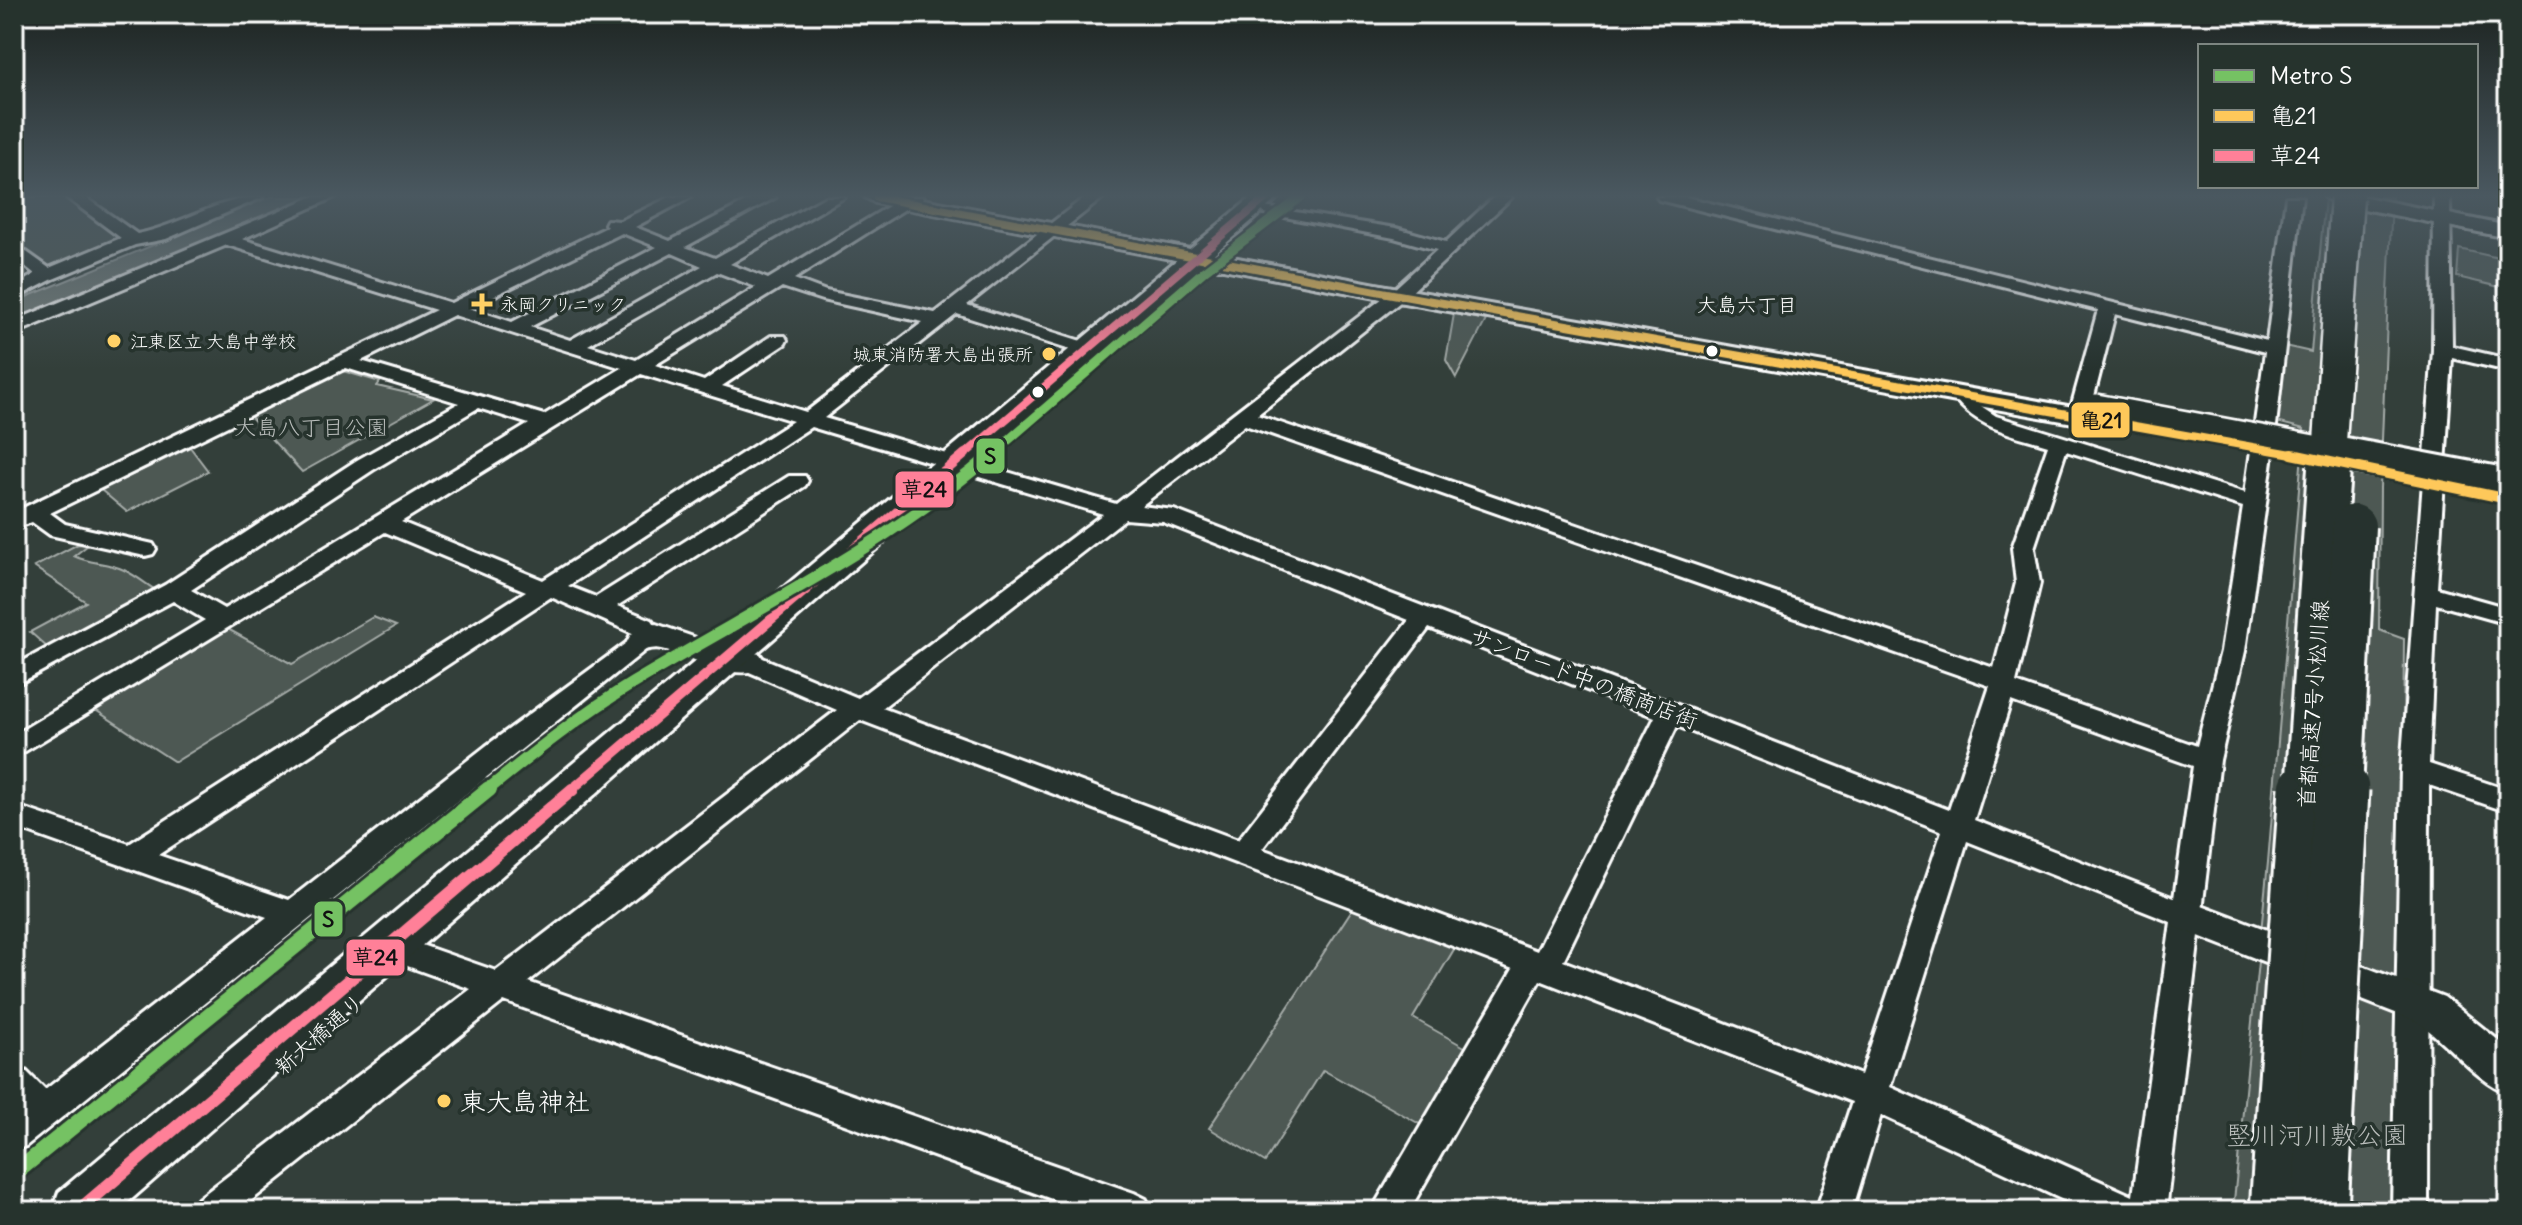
<svg xmlns="http://www.w3.org/2000/svg" width="2522" height="1225" viewBox="0 0 2522 1225" font-family="Delius,'Klee One',sans-serif">
	<rect width="100%" height="100%" fill="#333f3a"/>
	<filter id="ink" filterUnits="userSpaceOnUse"><feTurbulence type="fractalNoise" baseFrequency=".0125" numOctaves="2"/><feDisplacementMap in="SourceGraphic" scale="16" xChannelSelector="R" yChannelSelector="G"/><feConvolveMatrix kernelMatrix="1 2 1 2 8 2 1 2 1" color-interpolation-filters="sRGB"/></filter>
	<g filter="url(#ink)">
		<g fill="#4d5853" stroke="#a6aca9" stroke-width="2">
			<path d="M 14,197 L 65,197 L 123,238 L 48,269 L 14,240 Z"/>
			<path d="M 2325,197 L 2392,197 L 2380,488 L 2379,630 L 2404,639 L 2402,854 L 2398,854 L 2390,1211 L 2233,1211 L 2268,862 L 2304,429 L 2273,421 L 2280,345 L 2311,352 Z"/>
			<path d="M 2459,249 L 2508,260 L 2508,289 L 2457,277 Z"/>
			<path d="M 1454,314 L 1486,320 L 1456,378 L 1446,360 Z"/>
			<path d="M 343,371 L 380,382 L 377,386 L 433,399 L 302,472 L 250,416 Z"/>
			<path d="M 190,447 L 208,471 L 127,512 L 101,490 Z"/>
			<path d="M 78,544 L 88,545 L 74,556 C 90,564 107,562 124,570 C 135,575 146,584 157,591 L 49,649 L 30,632 L 86,602 L 34,567 Z"/>
			<path d="M 373,617 L 396,626 L 175,762 L 91,707 L 226,628 L 292,664 Z"/>
			<path d="M 1353,908 L 1456,946 L 1413,1018 L 1470,1050 L 1425,1127 L 1323,1070 L 1265,1162 L 1209,1128 Z"/>
		</g>
		<path fill="#737b78" stroke="#abb0ae" stroke-width="2" d="M 271,197 L 309,197 L 14,320 L 14,302 Z"/>
		<g fill="none" stroke-linecap="round" stroke-linejoin="round">
			<g stroke="#fff" stroke-width="6">
				<g id="minor">
					<path d="M 66,197 L 85,197 L 137,234 C 181,226 218,197 263,197 L 166,239 L 135,245 L 53,279 L 14,299 L 14,287 L 35,274 L 14,257 L 14,243 L 49,268 L 121,238 Z"/>
					<path d="M 312,197 L 335,197 L 242,239 L 451,303 L 607,227 L 605,224 L 607,220 L 620,221 L 670,197 L 691,197 L 635,227 L 670,241 L 755,197 L 776,197 L 685,247 L 715,258 L 825,197 L 845,197 L 730,264 L 768,279 L 904,197 L 924,197 L 794,279 L 826,291 L 935,313 L 1085,197 L 1104,197 L 967,305 L 1097,346 L 1100,350 L 1097,354 L 1083,354 L 957,314 L 824,418 L 1116,504 L 1392,291 L 1437,250 L 1394,238 L 1264,213 L 1262,210 L 1264,207 L 1396,228 L 1446,242 L 1494,197 L 1512,197 L 1404,299 L 1257,415 L 1994,668 L 2016,583 L 2012,548 L 2048,445 C 2011,434 1976,428 1953,396 L 1956,392 L 1970,392 L 1981,406 L 1996,416 L 2245,493 L 2265,352 L 2115,314 L 2092,404 L 2082,410 L 2075,408 L 2072,404 L 2098,310 L 1659,200 L 1657,197 L 1686,197 L 2267,341 L 2286,197 L 2302,197 L 2272,461 L 2245,651 L 2220,760 L 2166,1211 L 2087,1211 L 1881,1115 L 1852,1211 L 1816,1211 L 1852,1102 L 1540,980 L 1409,1211 L 1371,1211 L 1513,969 L 860,720 L 528,982 L 1134,1193 L 1146,1199 L 1152,1211 L 1085,1211 L 504,1001 L 238,1211 L 192,1211 L 198,1199 L 471,989 L 399,963 L 395,954 L 399,945 L 410,941 L 496,971 L 837,710 L 740,668 L 737,662 L 740,656 L 749,653 L 758,656 L 858,698 L 1103,514 L 811,427 L 568,586 L 596,597 L 789,476 L 805,476 L 808,481 L 805,486 L 617,606 L 652,620 L 663,636 L 660,642 L 653,644 L 26,1146 L 14,1151 L 14,1114 L 19,1110 L 14,1105 L 14,1067 L 26,1071 L 45,1090 L 267,917 L 14,827 L 14,805 L 129,844 L 526,591 L 385,532 L 14,758 L 14,735 L 205,620 L 173,601 L 14,686 L 14,666 L 165,585 L 357,460 L 459,403 L 346,368 L 50,513 L 65,524 L 153,544 L 156,549 L 153,554 L 145,556 L 50,535 L 32,522 L 14,529 L 14,513 L 25,507 L 436,310 L 227,245 L 14,334 L 14,321 ZM 622,233 L 657,247 L 512,322 L 469,308 ZM 672,253 L 702,266 L 570,340 L 530,327 ZM 717,272 L 756,287 L 636,360 L 588,345 ZM 782,287 L 822,300 L 923,322 L 806,412 L 722,386 L 785,344 L 787,340 L 785,336 L 771,336 L 704,381 L 655,365 ZM 454,315 L 622,368 L 544,415 L 361,361 ZM 641,374 L 793,421 L 543,580 L 401,522 ZM 478,408 L 529,424 L 224,609 L 191,590 L 373,470 ZM 1245,425 L 1990,686 L 1949,810 L 1174,510 L 1141,506 ZM 2066,451 L 2243,507 L 2221,651 L 2197,746 L 2016,683 L 2040,583 L 2034,548 ZM 1125,519 L 1163,522 L 1409,620 L 1238,840 L 882,708 ZM 551,597 L 637,635 L 486,746 L 289,900 L 158,855 ZM 1429,628 L 1655,717 L 1537,951 L 1262,849 ZM 2011,701 L 2193,766 L 2174,898 L 1974,820 ZM 1677,726 L 1942,831 L 1861,1075 L 1563,961 ZM 1967,841 L 2171,922 L 2133,1196 L 1890,1087 Z"/>
					<path d="M 2434,197 L 2450,197 L 2452,346 L 2508,359 L 2508,371 L 2452,358 L 2437,588 L 2508,608 L 2508,624 L 2436,604 L 2429,764 L 2508,790 L 2508,812 L 2429,785 L 2428,1211 L 2392,1211 L 2401,770 L 2433,350 Z"/>
				</g>
			</g>
			<g stroke="#fff" stroke-width="6">
				<g id="tertiary">
					<path d="M 2324,197 L 2366,197 L 2508,226 L 2508,238 L 2334,203 Z"/>
					<path d="M 656,624 L 728,649 L 760,654 L 765,662 L 760,670 C 724,680 695,656 662,649 C 651,646 643,653 631,650 L 627,642 L 631,634 Z"/>
					<path d="M 2186,899 L 2444,997 L 2508,1048 L 2508,1093 C 2473,1079 2448,1042 2416,1021 L 2173,926 L 2167,915 L 2173,904 Z"/>
				</g>
			</g>
			<g stroke="#fff" stroke-width="6">
				<path id="secondary" d="M 865,197 L 912,197 L 1387,286 L 2096,411 L 2106,413 L 2110,419 L 2106,425 L 2096,427 L 1387,300 L 876,203 Z"/>
			</g>
			<g stroke="#fff" stroke-width="6">
				<path id="primary" d="M 1252,197 L 1279,197 L 118,1211 L 52,1211 L 59,1192 Z"/>
			</g>
			<use href="#minor" fill="#26332d" fill-rule="evenodd"/>
			<use href="#tertiary" fill="#26332d" fill-rule="evenodd"/>
			<use href="#secondary" fill="#26332d" fill-rule="evenodd"/>
			<use href="#primary" fill="#26332d" fill-rule="evenodd"/>
			<g stroke="#fff" stroke-width="30" stroke-linecap="butt">
				<path id="secondary-bridge-far1" d="M 2096,407 L 2356,456"/>
			</g>
			<g stroke="#fff" stroke-width="38" stroke-linecap="butt">
				<path id="secondary-bridge" d="M 2345,454 L 2508,485"/>
			</g>
			<g stroke="#fff" stroke-width="37" stroke-linecap="butt">
				<path id="motorway-bridge-far2" d="M 2329,456 L 2347,197"/>
			</g>
			<g stroke="#fff" stroke-width="48" stroke-linecap="butt">
				<g id="motorway-bridge-far1">
					<path d="M 2307,791 L 2330,454"/>
					<path d="M 2341,791 L 2354,526"/>
				</g>
			</g>
			<g stroke="#fff" stroke-width="61" stroke-linecap="butt">
				<g id="motorway-bridge">
					<path d="M 2278,1211 L 2307,789"/>
					<path d="M 2320,1211 L 2341,789"/>
				</g>
			</g>
			<use href="#secondary-bridge-far1" stroke="#26332d" stroke-width="25"/>
			<use href="#secondary-bridge" stroke="#26332d" stroke-width="32"/>
			<use href="#motorway-bridge-far2" stroke="#26332d" stroke-width="32"/>
			<use href="#motorway-bridge-far1" stroke="#26332d" stroke-width="42"/>
			<use href="#motorway-bridge" stroke="#26332d" stroke-width="55"/>
			<g stroke="#26332d" stroke-width="13">
				<path id="bus-1-far1" d="M 877,197 L 1387,293 L 2303,456"/>
			</g>
			<g stroke="#26332d" stroke-width="16">
				<path id="bus-1" d="M 2292,454 L 2508,499"/>
			</g>
			<g stroke="#26332d" stroke-width="13">
				<path id="bus-2-far2" d="M 963,456 L 1267,197"/>
			</g>
			<g stroke="#26332d" stroke-width="16">
				<path id="bus-2-far1" d="M 570,791 L 965,454"/>
			</g>
			<g stroke="#26332d" stroke-width="19">
				<path id="bus-2" d="M 78,1211 L 573,789"/>
			</g>
			<use href="#bus-1-far1" stroke="#fec85a" stroke-width="8"/>
			<use href="#bus-1" stroke="#fec85a" stroke-width="10"/>
			<use href="#bus-2-far2" stroke="#ff8098" stroke-width="8"/>
			<use href="#bus-2-far1" stroke="#ff8098" stroke-width="10"/>
			<use href="#bus-2" stroke="#ff8098" stroke-width="13"/>
			<g stroke="#26332d" stroke-width="14">
				<path id="metro-1-far2" d="M 990,456 L 1204,271 L 1301,197"/>
			</g>
			<g stroke="#26332d" stroke-width="18">
				<path id="metro-1-far1" d="M 486,791 C 533,753 582,714 633,683 C 754,610 885,547 992,454"/>
			</g>
			<g stroke="#26332d" stroke-width="22">
				<path id="metro-1" d="M 14,1174 L 489,789"/>
			</g>
			<use href="#metro-1-far2" stroke="#75c263" stroke-width="9"/>
			<use href="#metro-1-far1" stroke="#75c263" stroke-width="12"/>
			<use href="#metro-1" stroke="#75c263" stroke-width="16"/>
		</g>
	</g>
	<linearGradient id="sky" x2="0" y2="1"><stop stop-color="#1c2320"/><stop offset="0.53" stop-color="#4a5860"/><stop offset="1" stop-color="#4a5860" stop-opacity="0"/></linearGradient>
	<rect width="2522" height="369" fill="url(#sky)"/>
	<g fill="#ffd166" stroke="#26332d" stroke-width="3">
		<path d="M478 292h8v8h8v8h-8v8h-8v-8h-8v-8h8z"/>
		<circle cx="114" cy="341" r="8"/>
		<circle cx="1049" cy="354" r="8"/>
		<circle cx="444" cy="1101" r="8"/>
	</g>
	<g fill="#fff" stroke="#26332d" stroke-width="3">
		<circle cx="1712" cy="351" r="7"/>
		<circle cx="1038" cy="392" r="7"/>
	</g>
	<g text-anchor="middle" dominant-baseline="central" stroke-width="7" stroke-linejoin="round" paint-order="stroke">
		<g font-size="18" fill="#fff" stroke="#26332d" text-anchor="start">
			<text x="500" y="304">永岡クリニック</text>
			<text x="130" y="341">江東区立 大島中学校</text>
			<text x="1033" y="354" text-anchor="end">城東消防署大島出張所</text>
		</g>
		<g font-size="20" fill="#fff" stroke="#26332d">
			<text x="1747" y="304">大島六丁目</text>
		</g>
		<g font-size="22" fill="#b8bcba" stroke="#26332d">
			<text x="311" y="427">大島八丁目公園</text>
		</g>
		<g font-size="22" fill="#fff" stroke="#26332d">
			<text transform="translate(1584 678) rotate(21)">サンロード中の橋商店街</text>
			<text transform="translate(2313 704) rotate(-86)">首都高速7号小松川線</text>
			<text transform="translate(319 1034) rotate(-41)">新大橋通り</text>
		</g>
		<g font-size="26" fill="#fff" stroke="#26332d" text-anchor="start">
			<text x="460" y="1101">東大島神社</text>
		</g>
		<g font-size="26" fill="#b8bcba" stroke="#26332d">
			<text x="2317" y="1134">竪川河川敷公園</text>
		</g>
	</g>
	<g stroke="#26332d" stroke-width="3">
		<rect x="2070" y="401" width="61" height="38" rx="8" fill="#fec85a"/>
		<rect x="975" y="437" width="31" height="38" rx="8" fill="#75c263"/>
		<rect x="894" y="470" width="61" height="39" rx="8" fill="#ff8098"/>
		<rect x="313" y="900" width="31" height="38" rx="8" fill="#75c263"/>
		<rect x="345" y="938" width="61" height="39" rx="8" fill="#ff8098"/>
	</g>
	<g font-size="22" text-anchor="middle" font-weight="bold" fill="#111">
		<text x="2101" y="428">亀21</text>
		<text x="990" y="464">S</text>
		<text x="924" y="497">草24</text>
		<text x="328" y="927">S</text>
		<text x="375" y="965">草24</text>
	</g>
	<rect width="2522" height="1225" fill="none" stroke="#26332d" stroke-width="48"/>
	<rect x="24" y="24" width="2474" height="1177" fill="none" stroke="#fff" stroke-width="3" filter="url(#ink)"/>
	<rect x="2198" y="44" width="280" height="144" fill="#26332d" stroke="#7d8581" stroke-width="2"/>
	<rect x="2214" y="70" width="40" height="12" fill="#75c263" stroke="#7d8581" stroke-width="2"/>
	<text x="2270" y="84" font-size="24" fill="#ffffff">Metro S</text>
	<rect x="2214" y="110" width="40" height="12" fill="#fec85a" stroke="#7d8581" stroke-width="2"/>
	<text x="2270" y="124" font-size="24" fill="#ffffff">亀21</text>
	<rect x="2214" y="150" width="40" height="12" fill="#ff8098" stroke="#7d8581" stroke-width="2"/>
	<text x="2270" y="164" font-size="24" fill="#ffffff">草24</text>
</svg>
